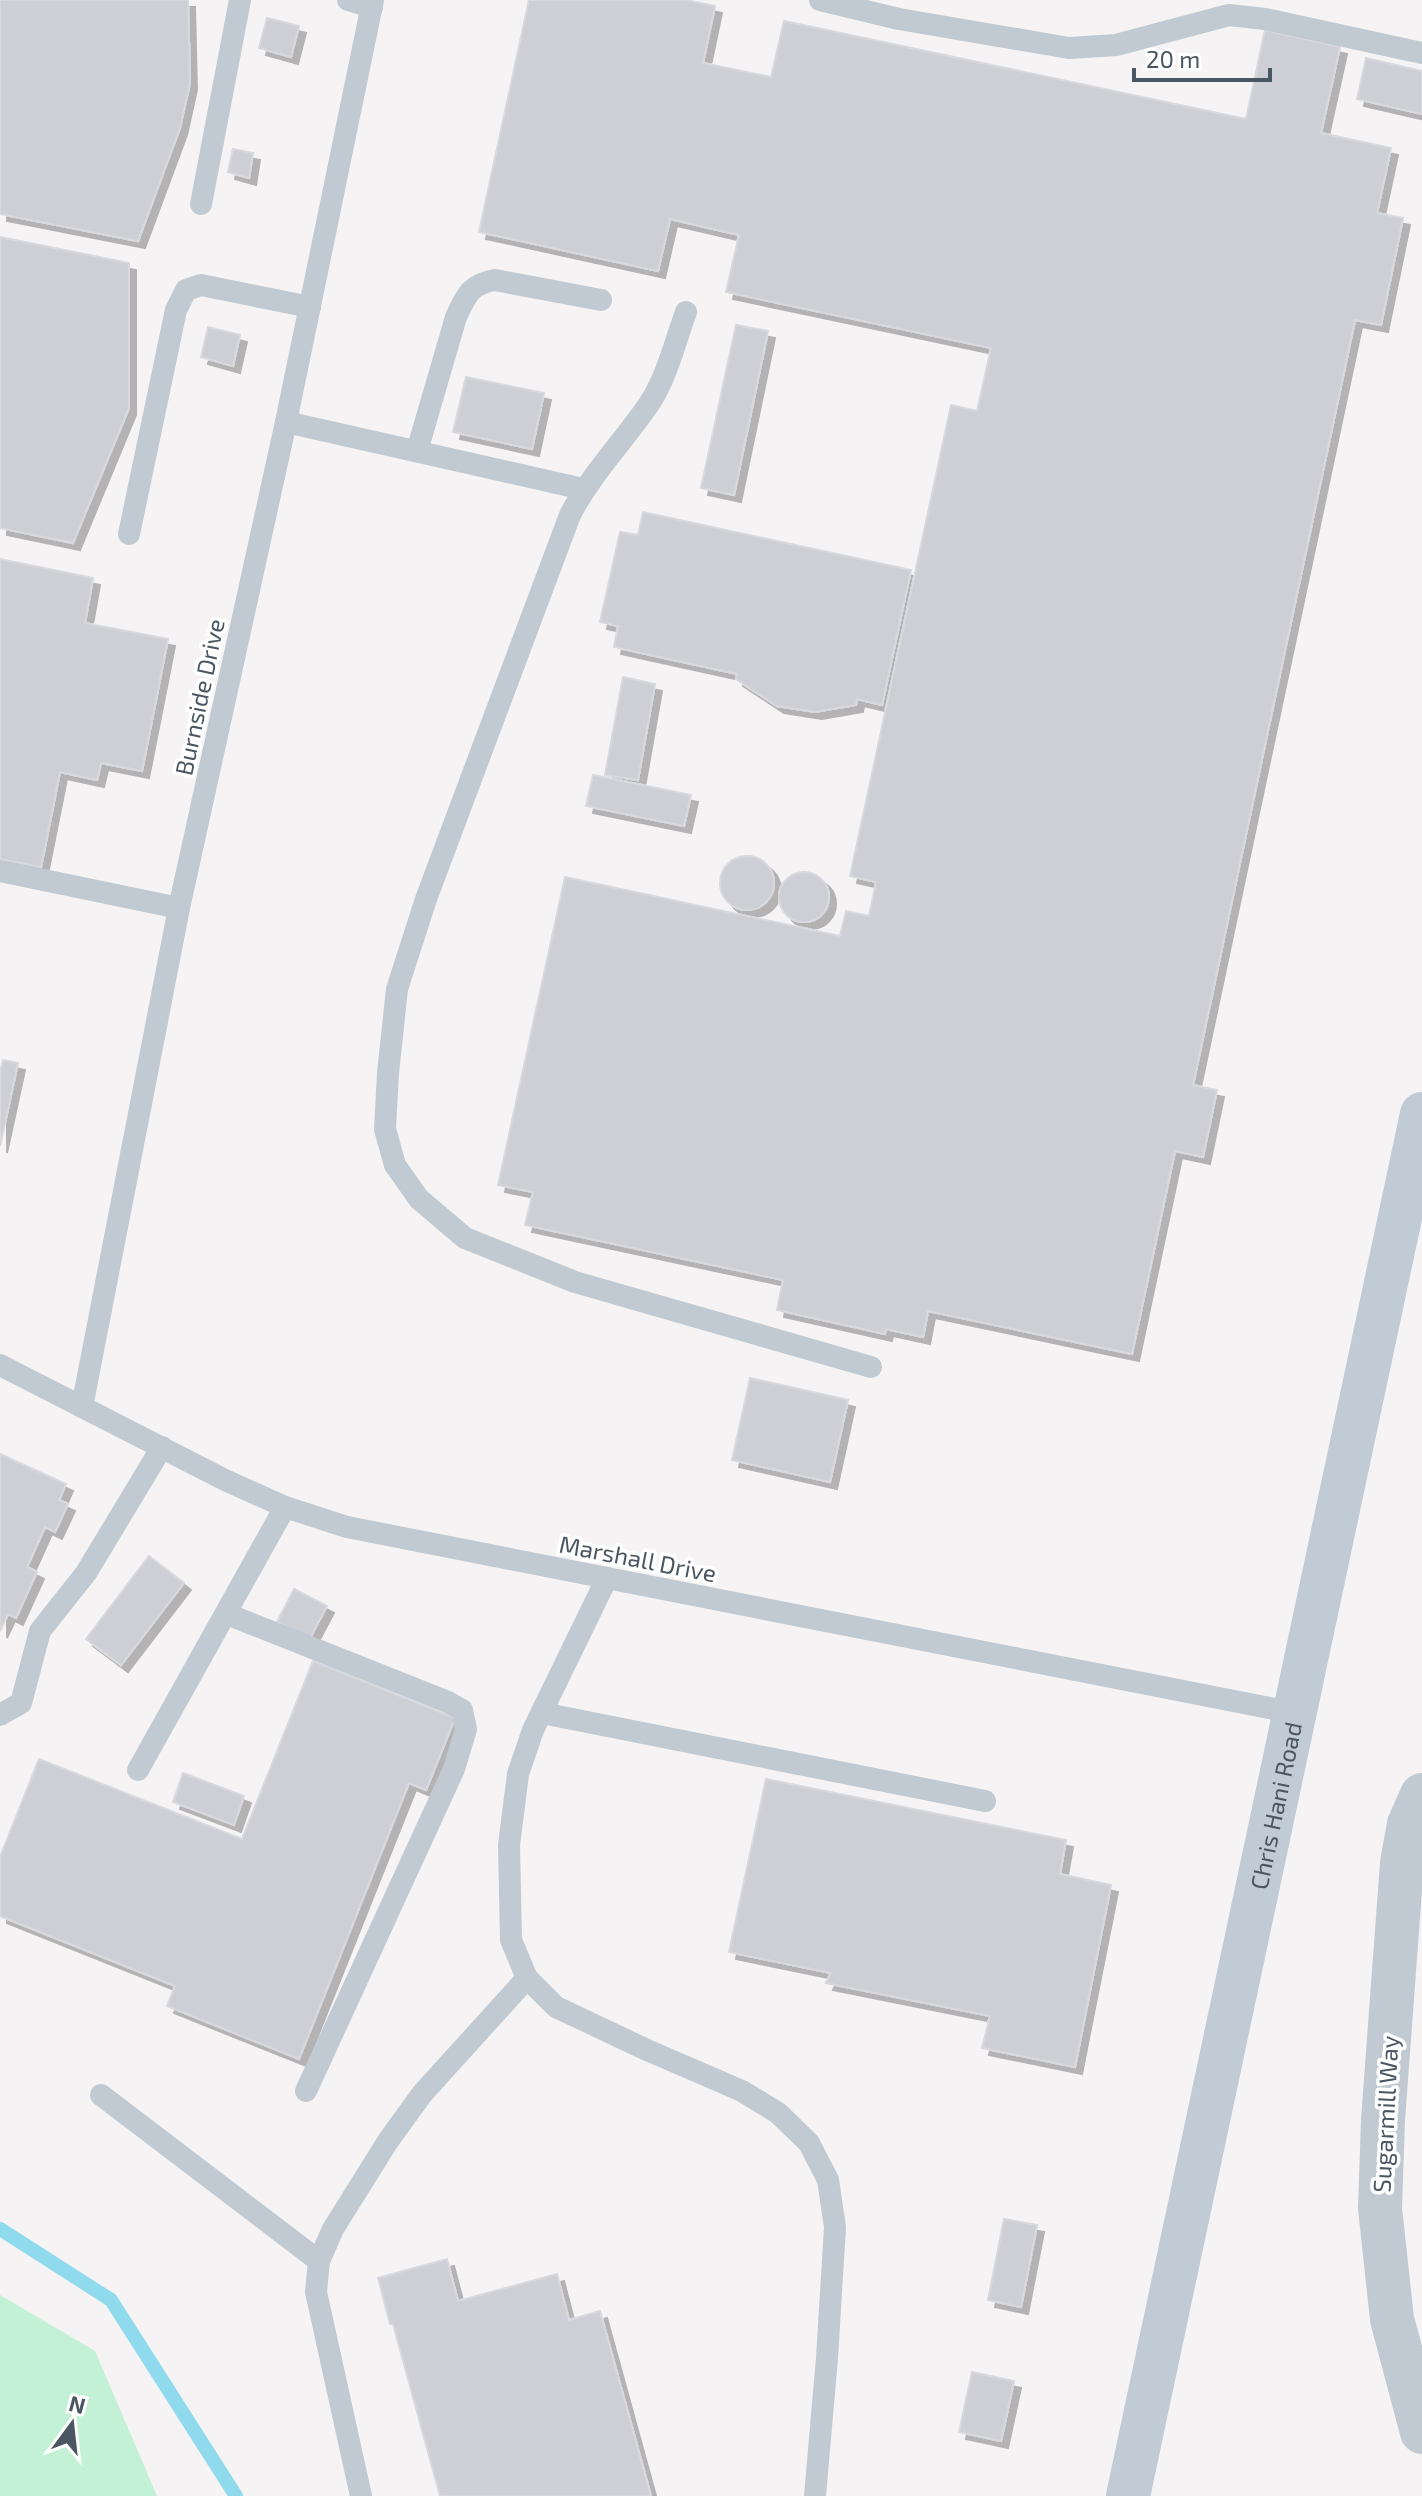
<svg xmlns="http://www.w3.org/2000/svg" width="1422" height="2496" viewBox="0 0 1422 2496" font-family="'Exo 2',sans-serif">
	<defs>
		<filter id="shadow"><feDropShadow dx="7" dy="7" stdDeviation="0" flood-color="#0004"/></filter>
	</defs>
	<rect width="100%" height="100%" fill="#f5f3f3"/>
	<path fill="#c3f1d5" d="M 0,2295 L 95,2351 L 157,2496 L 0,2496 Z"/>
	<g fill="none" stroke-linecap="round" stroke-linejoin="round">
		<path stroke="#90daee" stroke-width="14" d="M 0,2229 L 111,2300 L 236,2496"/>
	</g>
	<g fill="#cdcfd5" stroke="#d7d9de" stroke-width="2" filter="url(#shadow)">
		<path d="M 0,0 L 188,0 L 190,83 L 180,128 L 138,241 L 0,214 Z"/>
		<path d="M 529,0 L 686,0 L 715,6 L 703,63 L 771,77 L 784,21 L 1246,119 L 1265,30 L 1340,47 L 1321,133 L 1391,148 L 1377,213 L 1403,218 L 1381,325 L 1355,320 L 1193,1085 L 1217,1090 L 1203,1157 L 1175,1151 L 1132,1354 L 928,1311 L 923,1337 L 886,1329 L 885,1334 L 777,1310 L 783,1280 L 525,1225 L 533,1192 L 498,1185 L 565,877 L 840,936 L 846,911 L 869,916 L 876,882 L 850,876 L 951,405 L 977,411 L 991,348 L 726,292 L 739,235 L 670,219 L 658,271 L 479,232 Z"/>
		<path d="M 267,18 L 299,26 L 291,57 L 259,48 Z"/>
		<path d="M 1366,58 L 1422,71 L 1422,114 L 1357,99 Z"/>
		<path d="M 233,149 L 253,153 L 249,178 L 228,172 Z"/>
		<path d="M 0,237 L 129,263 L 129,408 L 73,543 L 0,528 Z"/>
		<path d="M 736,325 L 768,331 L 734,495 L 701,488 Z"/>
		<path d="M 208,327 L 240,335 L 233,366 L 201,357 Z"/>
		<path d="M 466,377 L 544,393 L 532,449 L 453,432 Z"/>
		<path d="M 643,512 L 911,570 L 882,705 L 857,699 L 856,705 L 815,712 L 777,706 L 736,679 L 737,674 L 614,647 L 618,626 L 600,622 L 620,532 L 638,535 Z"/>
		<path d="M 0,559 L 93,578 L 85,623 L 168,639 L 142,771 L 101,763 L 97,780 L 60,772 L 41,867 L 0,859 Z"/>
		<path d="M 623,677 L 655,684 L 638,780 L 605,775 Z"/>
		<path d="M 593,775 L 691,795 L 684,826 L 586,806 Z"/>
		<circle cx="747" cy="883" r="27"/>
		<circle cx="804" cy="897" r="25"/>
		<path d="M 3,1060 L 18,1063 L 0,1146 L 0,1072 Z"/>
		<path d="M 750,1378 L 848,1400 L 830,1482 L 732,1460 Z"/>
		<path d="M 0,1454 L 66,1484 L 59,1500 L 68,1504 L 55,1532 L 45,1527 L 27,1567 L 37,1572 L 16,1618 L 8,1614 L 0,1631 Z"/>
		<path d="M 149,1556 L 184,1583 L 121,1665 L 86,1639 Z"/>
		<path d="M 294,1589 L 327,1606 L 310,1638 L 277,1622 Z"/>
		<path d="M 313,1661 L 455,1718 L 426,1790 L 409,1783 L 299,2059 L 167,2006 L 175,1986 L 0,1916 L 0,1857 L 39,1759 L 242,1839 Z"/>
		<path d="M 183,1773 L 244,1796 L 234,1825 L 173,1802 Z"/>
		<path d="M 766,1779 L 1066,1840 L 1060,1874 L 1111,1885 L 1075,2067 L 982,2048 L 990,2016 L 826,1983 L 831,1973 L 729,1952 Z"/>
		<path d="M 1004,2219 L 1037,2225 L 1021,2307 L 988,2300 Z"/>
		<path d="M 447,2259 L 458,2301 L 557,2274 L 569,2320 L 600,2311 L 651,2496 L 440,2496 L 393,2324 L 390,2324 L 378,2278 Z"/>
		<path d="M 972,2372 L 1014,2381 L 1001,2441 L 959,2432 Z"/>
	</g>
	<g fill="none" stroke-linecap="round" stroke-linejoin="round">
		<g stroke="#c1cad2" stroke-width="22">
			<path d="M 348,0 L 372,7"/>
			<path d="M 820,0 L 899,19 L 1069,48 L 1116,45 L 1229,15 L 1265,19 L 1422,53"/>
			<path d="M 201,204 L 240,0"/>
			<path d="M 686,312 C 675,342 667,377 649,404 C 623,442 591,474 570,515 L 426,899 L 397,989 L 388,1073 L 385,1129 L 395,1165 L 419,1199 L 465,1238 L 575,1282 L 871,1367"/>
			<path d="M 286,422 L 583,489"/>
			<path d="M 417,451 L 456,317 C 466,296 470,284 495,280 L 601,300"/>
			<path d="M 129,534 L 176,310 L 186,290 L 201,285 L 310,307"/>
			<path d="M 0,871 L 179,908"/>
			<path d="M 0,1365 L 225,1480 L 285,1507 L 347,1527 L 1295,1713"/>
			<path d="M 82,1407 L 179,908 L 286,422 L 373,0"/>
			<path d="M 607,1578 L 533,1730 L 518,1774 L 509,1845 L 511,1940 L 527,1978 L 556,2007 L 647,2050 L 742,2091 L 778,2113 L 809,2143 L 828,2180 L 835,2227 L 827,2358 L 815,2496"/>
			<path d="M 227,1614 L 448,1702 L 462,1710 L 466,1729 L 454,1769 L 306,2091"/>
			<path d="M 542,1713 L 985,1801"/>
			<path d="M 0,1715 L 21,1703 L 40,1631 L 86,1573 L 162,1447"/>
			<path d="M 138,1770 L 285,1507"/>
			<path d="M 101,2095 L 319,2261"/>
			<path d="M 361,2496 L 316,2292 L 319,2261 L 333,2229 L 388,2141 L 422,2094 L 527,1978"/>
		</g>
		<path stroke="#c1cad2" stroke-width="44" d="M 1422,1795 L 1409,1824 L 1402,1863 L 1383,2120 L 1380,2208 L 1392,2319 L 1422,2432"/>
		<path stroke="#c1cbd6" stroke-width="44" id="s1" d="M 1128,2496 L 1422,1114"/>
	</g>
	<g text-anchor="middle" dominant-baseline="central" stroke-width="7" stroke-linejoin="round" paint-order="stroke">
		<g font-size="24" fill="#4a5661" stroke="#fff">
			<text transform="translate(199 697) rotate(-78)">Burnside Drive</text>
			<text transform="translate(638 1558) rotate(11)">Marshall Drive</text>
			<text stroke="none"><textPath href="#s1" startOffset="706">Chris Hani Road</textPath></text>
			<text transform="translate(1385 2114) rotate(-87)">Sugarmill Way</text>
		</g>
	</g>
	<g transform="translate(72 2424) rotate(15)" stroke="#ffffff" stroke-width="6" paint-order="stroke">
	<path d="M0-6L14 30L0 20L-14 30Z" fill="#4a5661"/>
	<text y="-12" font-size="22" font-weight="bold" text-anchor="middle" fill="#4a5661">N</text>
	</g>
	<path d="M1134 68v12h136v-12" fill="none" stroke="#4a5661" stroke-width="4"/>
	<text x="1146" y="68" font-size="24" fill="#4a5661" stroke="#ffffff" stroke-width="6" paint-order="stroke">20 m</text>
</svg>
